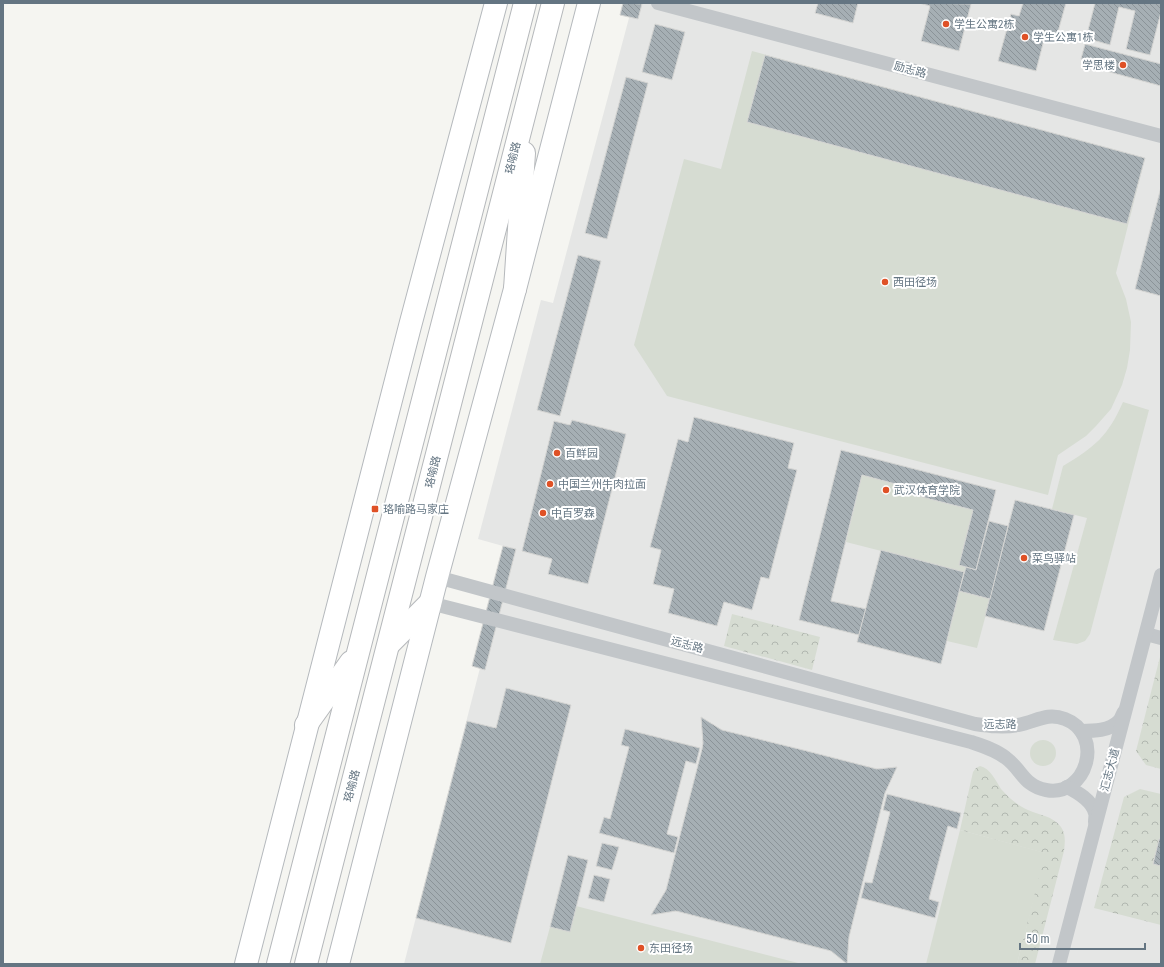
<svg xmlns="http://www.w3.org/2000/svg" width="1164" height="967" viewBox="0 0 1164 967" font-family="'Roboto Condensed','Noto Sans SC',sans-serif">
	<defs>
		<pattern id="forest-crowns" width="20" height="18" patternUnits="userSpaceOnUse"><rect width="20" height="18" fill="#d6dcd2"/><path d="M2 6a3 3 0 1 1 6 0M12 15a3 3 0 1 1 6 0" fill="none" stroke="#b1b7b0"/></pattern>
		<pattern id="building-back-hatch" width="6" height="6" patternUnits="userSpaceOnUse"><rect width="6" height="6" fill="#a6afb4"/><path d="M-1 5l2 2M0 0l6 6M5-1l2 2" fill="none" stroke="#8b9398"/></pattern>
	</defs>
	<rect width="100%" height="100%" fill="#f5f5f1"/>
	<path fill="#e5e6e5" d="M 633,3 L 1161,3 L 1161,964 L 404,964 L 480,668 L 472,666 L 503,546 L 478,539 L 541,300 L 553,303 Z"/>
	<g fill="#d6dcd2">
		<path d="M 752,51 L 1145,158 L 1116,273 L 1126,299 L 1131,322 L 1130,350 L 1127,368 L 1122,385 L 1111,409 L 1096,426 L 1086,436 L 1058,455 L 1048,495 L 667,396 L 634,345 L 684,159 L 721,169 Z"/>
		<path d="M 1123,402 L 1149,410 L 1090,634 L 1085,641 L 1077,644 L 1053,640 L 1087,518 L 1052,509 L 1063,466 C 1095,447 1108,436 1123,402 Z"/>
		<path d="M 862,475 L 903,486 L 902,492 L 973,510 L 959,565 L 966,567 L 964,572 L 846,542 Z"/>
		<path d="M 959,591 L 990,599 L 977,648 L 947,641 Z"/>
		<circle cx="1043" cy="753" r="13"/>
		<path d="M 960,830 L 1046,853 L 1017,964 L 926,964 Z"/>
		<path d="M 576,906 L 802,964 L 540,964 L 550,927 L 570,931 Z"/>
	</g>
	<g fill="url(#forest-crowns)">
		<path d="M 732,614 L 820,637 L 812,670 L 724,646 Z"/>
		<path d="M 1161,653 L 1161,769 L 1146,765 L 1136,751 Z"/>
		<path d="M 980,766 C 990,768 996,781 1001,789 C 1009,798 1017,805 1028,810 C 1039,815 1053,816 1061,827 C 1066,834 1065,843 1064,851 L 1035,964 L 1017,964 L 1045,853 L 960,830 L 973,772 L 976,768 Z"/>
		<path d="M 1140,789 L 1161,794 L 1161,839 L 1159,839 L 1153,864 L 1161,866 L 1161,925 L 1094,908 L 1124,797 Z"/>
	</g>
	<g fill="url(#building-back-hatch)" stroke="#d6d6d4">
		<path d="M 623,3 L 642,4 L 638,19 L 620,15 Z"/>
		<path d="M 818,3 L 858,3 L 853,23 L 815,13 Z"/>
		<path d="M 919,3 L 971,4 L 959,51 L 921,41 L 930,6 Z"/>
		<path d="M 1023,3 L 1066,3 L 1056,39 L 1045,36 L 1036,71 L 998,61 L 1011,14 L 1019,16 Z"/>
		<path d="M 1095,3 L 1161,3 L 1161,12 L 1150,55 L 1126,49 L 1135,11 L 1119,7 L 1110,45 L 1086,38 Z"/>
		<path d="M 655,24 L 685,32 L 672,80 L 642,72 Z"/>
		<path d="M 1085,44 L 1161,64 L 1161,86 L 1084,65 L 1086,60 L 1081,59 Z"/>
		<path d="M 765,55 L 1145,158 L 1127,224 L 747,122 Z"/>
		<path d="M 626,77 L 648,83 L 607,239 L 585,233 Z"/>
		<path d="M 1161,187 L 1161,296 L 1135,289 Z"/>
		<path d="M 578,255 L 601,261 L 560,416 L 537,410 Z"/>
		<path d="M 694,417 L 794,443 L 788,468 L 797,470 L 769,579 L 761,577 L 752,610 L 724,602 L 717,626 L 668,613 L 674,589 L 653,584 L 661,550 L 650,547 L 678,439 L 688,442 Z"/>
		<path d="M 572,420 L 626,434 L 588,584 L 548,574 L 552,559 L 522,551 L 554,421 L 570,425 Z"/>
		<path d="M 841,450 L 996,490 L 976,570 L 959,565 L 973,510 L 902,492 L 903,486 L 862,475 L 831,601 L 866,609 L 859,635 L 799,620 Z"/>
		<path d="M 1015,500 L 1074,515 L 1044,631 L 985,616 Z"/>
		<path d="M 989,521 L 1008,526 L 990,599 L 959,591 L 966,567 L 976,570 Z"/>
		<path d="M 503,546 L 516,549 L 485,670 L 472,666 Z"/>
		<path d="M 881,550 L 964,572 L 941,664 L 857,642 Z"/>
		<path d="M 506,688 L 571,705 L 511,943 L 416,918 L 467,721 L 496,728 Z"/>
		<path d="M 701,717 L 722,730 L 803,750 L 877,769 L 897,767 L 885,793 L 849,937 L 847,964 L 831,951 L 676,911 L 651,915 L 666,890 L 702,749 L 703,743 Z"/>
		<path d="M 625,729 L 700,748 L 696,764 L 686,761 L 667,834 L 678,837 L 674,853 L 599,833 L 604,817 L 610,819 L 629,747 L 621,745 Z"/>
		<path d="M 887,794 L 961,813 L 957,829 L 948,826 L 929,899 L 939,902 L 935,918 L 861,898 L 865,882 L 872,883 L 890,812 L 883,810 Z"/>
		<path d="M 1159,839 L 1161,839 L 1161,866 L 1153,864 Z"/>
		<path d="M 602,843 L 619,847 L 612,870 L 596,866 Z"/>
		<path d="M 568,855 L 588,860 L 570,932 L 550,927 Z"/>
		<path d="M 594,875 L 610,879 L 604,902 L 588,898 Z"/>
	</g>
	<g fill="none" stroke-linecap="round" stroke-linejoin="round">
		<g stroke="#b5b9bd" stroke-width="24">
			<g id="primary">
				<path d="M 246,964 L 410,326 L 496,3"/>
				<path d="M 338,964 L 437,577 L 515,289 L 589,3"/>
			</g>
		</g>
		<g stroke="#b5b8bb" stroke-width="24">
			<g id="highway">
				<path d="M 515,289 L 524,153"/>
				<path d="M 390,643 L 430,603"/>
				<path d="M 306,725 L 351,662"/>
				<path d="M 278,964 L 525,3"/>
				<path d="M 306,964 L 553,3"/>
			</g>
		</g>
		<g stroke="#c2c6c9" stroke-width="14">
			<path d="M 658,3 L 1161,136"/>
			<path d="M 430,603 L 971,742 C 983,746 996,750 1006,758 C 1022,770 1024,786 1046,790 C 1087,798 1105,734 1065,719 C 1046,712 1036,722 1018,725 C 1004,728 989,726 975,724 L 437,577"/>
			<path d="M 1146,634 L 1161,638"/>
			<path d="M 1081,731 C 1093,731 1110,731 1119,721 C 1121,719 1122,715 1124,712"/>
			<path d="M 1067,787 C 1077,792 1092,800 1095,813 C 1096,815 1095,819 1095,822"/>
			<path d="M 1059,964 L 1161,575"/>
		</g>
		<use href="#primary" stroke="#fff" stroke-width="22"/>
		<use href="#highway" stroke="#fff" stroke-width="22"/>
	</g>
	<g fill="#df5126" stroke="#fff" stroke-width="1.5">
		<circle cx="946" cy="24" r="4"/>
		<circle cx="1025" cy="37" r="4"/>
		<circle cx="1123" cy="65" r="4"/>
		<circle cx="885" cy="282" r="4"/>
		<circle cx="557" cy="453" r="4"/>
		<circle cx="550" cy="484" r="4"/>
		<circle cx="886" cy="490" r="4"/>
		<rect x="371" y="505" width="8" height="8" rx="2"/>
		<circle cx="543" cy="513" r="4"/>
		<circle cx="1024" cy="558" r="4"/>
		<circle cx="641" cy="948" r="4"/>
	</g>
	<g text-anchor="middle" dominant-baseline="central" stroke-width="4" stroke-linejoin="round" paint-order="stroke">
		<g font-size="11" fill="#647582" stroke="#fff" text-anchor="start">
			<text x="954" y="24">学生公寓2栋</text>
			<text x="1033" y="37">学生公寓1栋</text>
			<text x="1115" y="65" text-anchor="end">学思楼</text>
			<text x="893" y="282">西田径场</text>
			<text x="565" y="453">百鲜园</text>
			<text x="558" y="484">中国兰州牛肉拉面</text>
			<text x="894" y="490">武汉体育学院</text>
			<text x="383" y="509">珞喻路马家庄</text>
			<text x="551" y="513">中百罗森</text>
			<text x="1032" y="558">菜鸟驿站</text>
			<text x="649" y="948">东田径场</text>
		</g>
		<g font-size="11" fill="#647582" stroke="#fff">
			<text transform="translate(910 70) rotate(15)">励志路</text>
			<text transform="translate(513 158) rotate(-76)">珞喻路</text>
			<text transform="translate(433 472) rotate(-76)">珞喻路</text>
			<text transform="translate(687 645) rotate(15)">远志路</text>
			<text x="1000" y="724">远志路</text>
			<text transform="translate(1110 770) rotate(-75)">汇志大道</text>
			<text transform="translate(352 786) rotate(-75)">珞喻路</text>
		</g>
	</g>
	<rect width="1164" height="967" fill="none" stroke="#647582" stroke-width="8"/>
	<path d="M1020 943v6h125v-6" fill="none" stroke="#647582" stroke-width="2"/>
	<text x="1026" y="943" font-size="12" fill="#647582" stroke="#ffffff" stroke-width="3" paint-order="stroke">50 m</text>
</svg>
